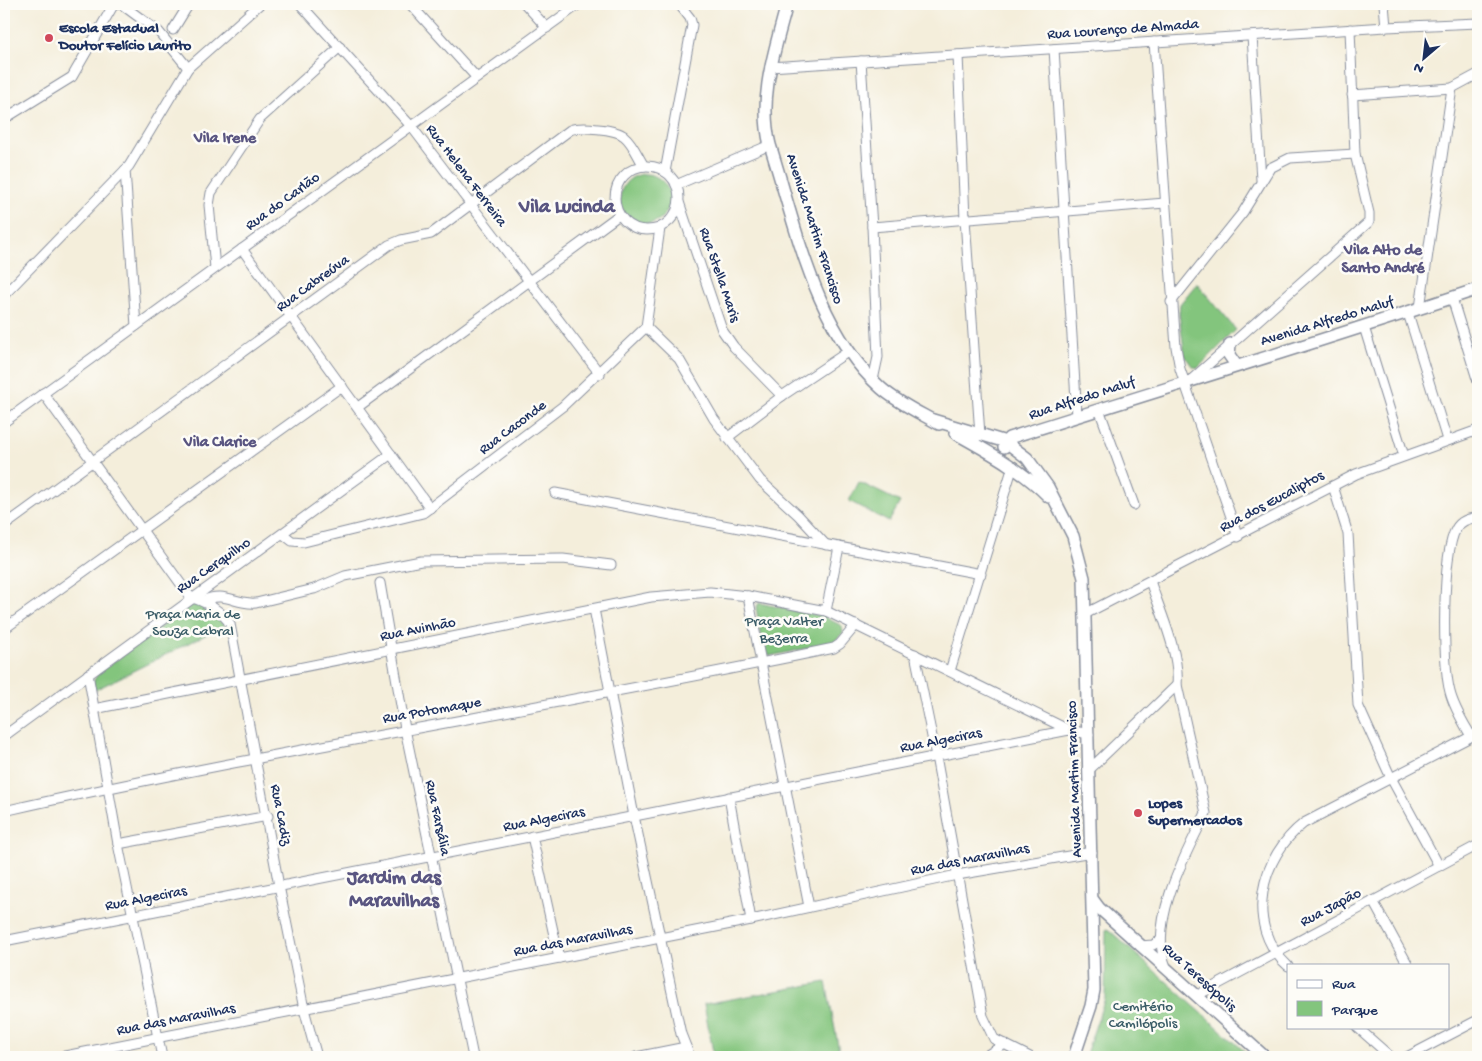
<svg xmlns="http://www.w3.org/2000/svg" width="1482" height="1061" viewBox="0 0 1482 1061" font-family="'Gochi Hand',sans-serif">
	<rect width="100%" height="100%" fill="#fdfcf7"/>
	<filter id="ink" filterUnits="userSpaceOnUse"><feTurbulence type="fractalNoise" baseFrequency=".02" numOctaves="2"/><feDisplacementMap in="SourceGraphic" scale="10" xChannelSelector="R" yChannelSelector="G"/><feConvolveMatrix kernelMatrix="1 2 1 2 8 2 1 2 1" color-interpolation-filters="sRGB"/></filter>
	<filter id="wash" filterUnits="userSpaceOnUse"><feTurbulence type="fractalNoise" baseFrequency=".0096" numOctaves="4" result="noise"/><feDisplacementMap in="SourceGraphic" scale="20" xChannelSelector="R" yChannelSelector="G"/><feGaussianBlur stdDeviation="1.12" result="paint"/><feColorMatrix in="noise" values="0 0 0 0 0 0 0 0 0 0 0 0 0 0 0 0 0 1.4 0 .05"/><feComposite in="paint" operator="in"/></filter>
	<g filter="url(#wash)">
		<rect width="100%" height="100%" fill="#f4eedb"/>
		<g fill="#83c57d" stroke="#4f7a6e">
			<circle cx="645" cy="199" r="25"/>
			<path d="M 1197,283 L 1236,330 L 1198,368 L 1192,366 L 1185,356 L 1179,314 L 1180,304 Z"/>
			<path d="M 859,482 L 900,502 L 889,522 L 849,501 Z"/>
			<path d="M 759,603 L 823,616 L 842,626 L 843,633 L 833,643 L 770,656 L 764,649 L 756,608 Z"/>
			<path d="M 191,604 L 198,604 L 225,625 L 95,690 L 93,682 L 98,673 Z"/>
			<path d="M 1106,929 L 1109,930 L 1251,1057 L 1085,1057 L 1105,998 Z"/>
			<path d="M 826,982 L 840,1056 L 714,1057 L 704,1004 Z"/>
		</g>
	</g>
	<g filter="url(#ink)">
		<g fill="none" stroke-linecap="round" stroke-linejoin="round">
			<g stroke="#888e9c" stroke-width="11">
				<g id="minor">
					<path d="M 121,4 L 159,32 L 188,68"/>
					<path d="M 300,4 L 411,126 L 600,374"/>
					<path d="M 410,4 L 477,78"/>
					<path d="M 525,4 L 547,28"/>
					<path d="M 1384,4 L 1386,27"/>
					<path d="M 173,30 L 189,4"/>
					<path d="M 1252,36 L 1261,180"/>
					<path d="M 1154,42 L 1176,347 L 1180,369 L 1238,537"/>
					<path d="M 1054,49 L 1077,416"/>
					<path d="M 958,55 L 965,219 L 980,435 L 977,437"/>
					<path d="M 861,61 L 872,227 L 878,357 L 873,380"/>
					<path d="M 770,67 L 1386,27 L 1478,23"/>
					<path d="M 1352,95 L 1452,88 L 1478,74"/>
					<path d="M 4,119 L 72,77 L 114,4"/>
					<circle cx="647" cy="198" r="32"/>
					<path d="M 125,170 L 136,326"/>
					<path d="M 665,172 L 692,25 L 690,18 L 679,4"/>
					<path d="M 676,185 L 770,145"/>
					<path d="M 679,202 L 722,330 L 734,347 L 782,396"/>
					<path d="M 872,227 L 1165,203"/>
					<path d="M 242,249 L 430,508"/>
					<path d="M 215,268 L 209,205 L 211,193 L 260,119 L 340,47"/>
					<path d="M 4,295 L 129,166 L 188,68 L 260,4"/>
					<path d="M 1452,298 L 1478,382"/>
					<path d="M 1171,302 L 1243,212 L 1270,168 L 1290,158 L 1355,154"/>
					<path d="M 1420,308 L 1452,88"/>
					<path d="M 1408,313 L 1447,440"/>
					<path d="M 646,327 L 679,359 L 714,419 L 760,480 L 798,515 L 826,545"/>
					<path d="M 1364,327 L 1404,456"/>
					<path d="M 1192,379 L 1369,222 L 1369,213 L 1355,154 L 1350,29"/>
					<path d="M 43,393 L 191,598"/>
					<path d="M 358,407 L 619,215"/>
					<path d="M 1099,409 L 1134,505"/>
					<path d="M 4,422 L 579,4"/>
					<path d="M 727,438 L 782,396 L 849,351"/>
					<path d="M 1333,486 L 1348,534 L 1358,705 L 1391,778 L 1439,866"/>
					<path d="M 555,493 L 981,574"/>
					<path d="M 4,526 L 389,245 L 401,240 L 431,234 L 570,130 C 580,126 616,129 624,136 C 633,143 638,157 644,166"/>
					<path d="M 283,534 L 292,541 L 304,542 L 423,513 L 563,406 L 646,327 L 660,228"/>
					<path d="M 1150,581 C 1160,611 1180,654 1177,685 L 1205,809 L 1206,813 C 1186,853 1148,922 1166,967"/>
					<path d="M 380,583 L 405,729 L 473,1057"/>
					<path d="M 748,596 L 809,907"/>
					<path d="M 191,598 C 204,600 224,613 230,624 L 279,886 L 304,1009 L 317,1057"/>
					<path d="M 202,601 C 226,590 234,605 256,603 L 314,589 L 345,576 L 421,561 L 563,559 L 611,565"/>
					<path d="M 594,609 L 634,816 L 681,1034 L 690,1057"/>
					<path d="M 826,611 L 839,547"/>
					<path d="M 1085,614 L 1356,474 L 1478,430"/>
					<path d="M 4,629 L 342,386"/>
					<path d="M 915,654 L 936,756 L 983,1016 L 994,1039 L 1030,1057"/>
					<path d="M 950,671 L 1013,466"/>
					<path d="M 88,674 L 118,844 L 162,1057"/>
					<path d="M 94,709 L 651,597 L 710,592 L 748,596 L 826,611 L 1069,730"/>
					<path d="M 4,736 L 391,454"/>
					<path d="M 1471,736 C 1463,722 1454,708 1450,692 C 1442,665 1442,552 1456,529 C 1461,520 1469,519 1478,517"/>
					<path d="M 1090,769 L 1177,685"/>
					<path d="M 729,797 L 751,920"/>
					<path d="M 4,811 C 279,749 558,706 834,648 L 840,644 L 856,625"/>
					<path d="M 532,836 L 559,958"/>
					<path d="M 118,844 L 268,816"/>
					<path d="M 1373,901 L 1408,965"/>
					<path d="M 4,941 L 1069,730 L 1089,734"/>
					<path d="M 1140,946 L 1153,945 L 1161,940"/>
					<path d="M 1288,966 C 1243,926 1261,856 1304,823 L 1478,733"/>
					<path d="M 1196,996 L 1478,845"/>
					<path d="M 1357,1027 L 1391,1057"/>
					<path d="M 60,1057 L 751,920 L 957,875 L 1092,852"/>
					<path d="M 636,1057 L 686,1047"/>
					<path d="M 984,1057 L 1005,1044"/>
					<path d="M 1407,1057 L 1478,1020"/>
				</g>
			</g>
			<g stroke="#888e9c" stroke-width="14">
				<g id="major">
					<path d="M 787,4 C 775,50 758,97 770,145 C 796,226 815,329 881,388 C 898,403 920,413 939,424"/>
					<path d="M 1230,344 L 1229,355 L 1236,365"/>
					<path d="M 933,420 L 1006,442 L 1027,458 L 1048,487 L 1073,536 L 1084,578 L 1094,990 L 1091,1006 L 1074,1057"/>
					<path d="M 955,433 C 989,452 1021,469 1049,497"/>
					<path d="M 1004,447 L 1009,438 C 1166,388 1323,341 1478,289"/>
					<path d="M 1093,900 L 1099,908 L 1265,1057"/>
				</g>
			</g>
			<use href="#minor" stroke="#fff" stroke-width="9"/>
			<use href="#major" stroke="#fff" stroke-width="11"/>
		</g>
	</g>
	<g fill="#d1495b" stroke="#fdfcf7" stroke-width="2">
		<circle cx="49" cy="38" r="5"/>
		<circle cx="1138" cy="813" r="5"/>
	</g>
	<g text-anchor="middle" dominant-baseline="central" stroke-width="5" stroke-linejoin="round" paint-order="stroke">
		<g font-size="15" font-weight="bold" fill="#1b2f5e" stroke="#fdfcf7" text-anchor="start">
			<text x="59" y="29">Escola Estadual<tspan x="59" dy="17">Doutor Felício Laurito</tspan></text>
			<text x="1148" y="804">Lopes<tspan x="1148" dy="17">Supermercados</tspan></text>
		</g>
		<g font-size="15" fill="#1b2f5e" stroke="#fdfcf7">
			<text transform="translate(1123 30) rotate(-4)">Rua Lourenço de Almada</text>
			<text transform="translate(466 176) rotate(53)">Rua Helena Ferreira</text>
			<text transform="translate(283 202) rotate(-36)">Rua do Carlão</text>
			<text transform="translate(814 229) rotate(72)">Avenida Martim Francisco</text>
			<text transform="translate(719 275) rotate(71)">Rua Stella Maris</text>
			<text transform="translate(313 284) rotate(-36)">Rua Cabreúva</text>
			<text transform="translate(1327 322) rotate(-17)">Avenida Alfredo Maluf</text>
			<text transform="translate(1082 399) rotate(-18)">Rua Alfredo Maluf</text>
			<text transform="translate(513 428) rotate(-37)">Rua Caconde</text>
			<text transform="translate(1272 502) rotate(-28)">Rua dos Eucaliptos</text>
			<text transform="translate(214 566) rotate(-35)">Rua Cerquilho</text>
			<text transform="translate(418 630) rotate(-11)">Rua Avinhão</text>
			<text transform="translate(432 711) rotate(-10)">Rua Potomaque</text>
			<text transform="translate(941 741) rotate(-11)">Rua Algeciras</text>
			<text transform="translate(1075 779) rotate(-92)">Avenida Martim Francisco</text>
			<text transform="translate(280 815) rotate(79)">Rua Cadiz</text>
			<text transform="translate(437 818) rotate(78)">Rua Farsália</text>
			<text transform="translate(544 820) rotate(-11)">Rua Algeciras</text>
			<text transform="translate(970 860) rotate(-11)">Rua das Maravilhas</text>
			<text transform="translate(146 899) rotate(-11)">Rua Algeciras</text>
			<text transform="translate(1331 908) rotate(-28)">Rua Japão</text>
			<text transform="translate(573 941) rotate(-11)">Rua das Maravilhas</text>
			<text transform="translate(1199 978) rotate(42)">Rua Teresópolis</text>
			<text transform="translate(176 1020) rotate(-11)">Rua das Maravilhas</text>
		</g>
		<g font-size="15" fill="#3a5c67" stroke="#fdfcf7">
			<text x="193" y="615">Praça Maria de<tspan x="193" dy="17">Souza Cabral</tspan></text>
			<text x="784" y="622">Praça Valter<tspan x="784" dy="17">Bezerra</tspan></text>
			<text x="1143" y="1007">Cemitério<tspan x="1143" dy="17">Camilópolis</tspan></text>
		</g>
		<g font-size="16" font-weight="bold" fill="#595581" stroke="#fdfcf7">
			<text x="225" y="139">Vila Irene</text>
			<text x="1383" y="251">Vila Alto de<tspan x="1383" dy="18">Santo André</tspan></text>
			<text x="220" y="443">Vila Clarice</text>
		</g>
		<g font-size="20" font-weight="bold" fill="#595581" stroke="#fdfcf7">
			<text x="567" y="208">Vila Lucinda</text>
			<text x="394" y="879">Jardim das<tspan x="394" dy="23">Maravilhas</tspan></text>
		</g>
	</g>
	<rect width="1482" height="1061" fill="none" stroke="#fdfcf7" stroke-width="20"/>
	<rect x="1287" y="964" width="162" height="65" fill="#fdfcf7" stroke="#a3aaba"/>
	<rect x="1297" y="980" width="25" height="8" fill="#ffffff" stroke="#a3aaba"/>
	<text x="1332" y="988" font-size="15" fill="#1b2f5e">Rua</text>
	<rect x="1297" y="1001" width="25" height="15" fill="#83c57d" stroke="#a3aaba"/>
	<text x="1332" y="1014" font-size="15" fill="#1b2f5e">Parque</text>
	<g transform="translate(1424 58) rotate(208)" stroke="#fdfcf7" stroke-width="4" paint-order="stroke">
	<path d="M0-4L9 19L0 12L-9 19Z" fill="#1b2f5e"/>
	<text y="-8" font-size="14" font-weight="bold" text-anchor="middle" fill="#1b2f5e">N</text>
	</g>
</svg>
